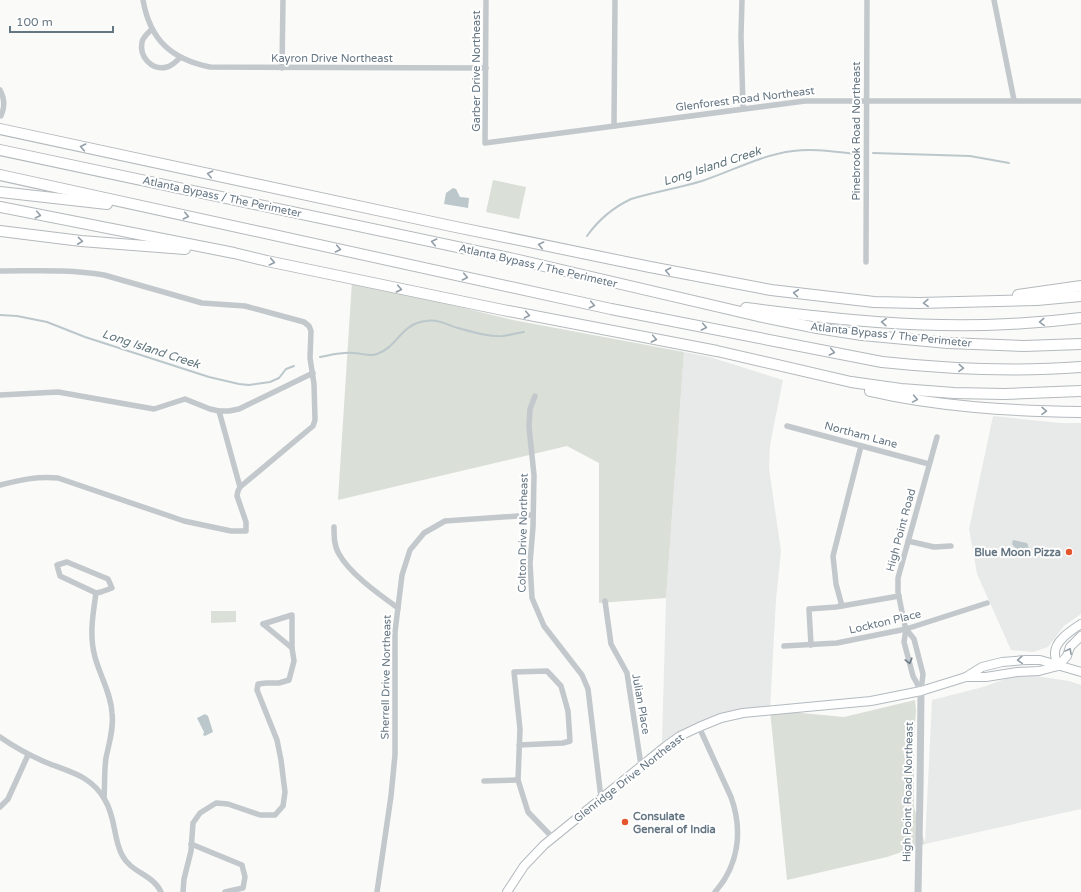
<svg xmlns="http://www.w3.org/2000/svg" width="1081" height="892" viewBox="0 0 1081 892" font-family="'Varela Round',sans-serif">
	<rect width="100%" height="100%" fill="#fafaf8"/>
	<g fill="#e8e9e9">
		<path d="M 684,352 L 710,357 L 783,380 L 770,445 L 769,468 L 781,551 L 776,600 L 770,710 L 734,710 L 662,742 L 666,598 Z"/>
		<path d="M 993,416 L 1060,423 L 1081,423 L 1081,614 L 1064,626 L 1048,647 L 1033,652 L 1011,650 L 977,574 L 969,529 Z"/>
		<path d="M 1013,676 L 1036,676 L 1069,681 L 1081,685 L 1081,809 L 925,844 L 932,700 L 983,687 Z"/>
	</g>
	<g fill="#dadfd7">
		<path d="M 493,180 L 526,187 L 519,219 L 486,212 Z"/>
		<path d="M 352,281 L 513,320 L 684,352 L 666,598 L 599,603 L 599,463 L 567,446 L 338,500 Z"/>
		<path d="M 211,611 L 236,611 L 236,622 L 211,623 Z"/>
		<path d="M 915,700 L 916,711 L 914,739 L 914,807 L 925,844 L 887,857 L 787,880 L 770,710 L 844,717 Z"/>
	</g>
	<g fill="#bbc7cb">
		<path d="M 453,188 L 456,189 L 460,197 L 469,198 L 468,208 L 444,204 L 446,193 Z"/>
		<path d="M 1013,540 L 1027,543 L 1030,551 C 1021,553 1018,552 1012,544 Z"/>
		<path d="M 205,714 L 208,716 L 213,732 L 205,736 L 203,735 L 204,732 L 197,718 Z"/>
	</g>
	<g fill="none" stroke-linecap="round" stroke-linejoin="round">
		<g stroke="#bbc7cb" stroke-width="2">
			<path d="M 873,153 L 970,156 L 1009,163"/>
			<path d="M 587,236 C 599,219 612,208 631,199 C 654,192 679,188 702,181 C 732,171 761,155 793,151 C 814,148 836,152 857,154"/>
			<path d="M 0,315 L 17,316 L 47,322 L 85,337 L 209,377 L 239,384 L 249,385 L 270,382 L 279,378 L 286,369 L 294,366"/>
			<path d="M 320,357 C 331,355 342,352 353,353 C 362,353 369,357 377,354 C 398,347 400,324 426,321 C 439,319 447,325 458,328 C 473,332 488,337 503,336 C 510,335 517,333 524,332"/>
		</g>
		<g stroke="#b3babf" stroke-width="10">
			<g id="secondary">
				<path d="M 1058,666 C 1057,663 1055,658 1055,654 C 1054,641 1072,630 1081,624"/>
				<path d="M 1058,666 L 1067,656 L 1070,647 L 1081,636"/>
				<path d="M 966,677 L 982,667 L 1002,662 L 1026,660 L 1040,660 L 1081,672"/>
				<path d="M 507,892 L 524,866 L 544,845 L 666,746 L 680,736 L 699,727 L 721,718 L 743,713 L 871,701 L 921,691 L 966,677 L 986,677 L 1017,672 L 1039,671 L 1058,666"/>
			</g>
		</g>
		<g stroke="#b4b9bd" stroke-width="12">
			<g id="motorway">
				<path d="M 0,129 L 451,226 L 650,267 L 771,290 L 874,302 L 919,303 L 1037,300 L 1081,296"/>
				<path d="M 0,150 L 514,259 L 758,316 L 817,328 L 862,335 L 948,343 L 1024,346 L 1081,344"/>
				<path d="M 0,175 L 611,309 L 882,362 C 948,369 1015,372 1081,367"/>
				<path d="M 0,192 L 107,204"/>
				<path d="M 0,207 L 234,253 L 267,261 L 503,310 L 717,351 L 851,382 L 901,389 L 954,393 L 1004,394 L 1081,391"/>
				<path d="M 0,231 L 81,241 L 185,249"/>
				<path d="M 1018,295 L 1081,286"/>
				<path d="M 746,308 C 832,319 922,329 1009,324 C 1033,323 1057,321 1081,318"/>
				<path d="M 870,391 C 939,407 1011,411 1081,412"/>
			</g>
		</g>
		<g stroke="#c3c8cc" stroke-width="5.5">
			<path d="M 143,0 C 150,40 171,59 210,67 L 486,68"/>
			<path d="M 486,0 L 485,143 L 805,101 L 1081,101"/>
			<path d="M 742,0 L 741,36 L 743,109"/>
			<path d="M 994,0 L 1014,100"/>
			<path d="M 152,29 C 148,33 143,37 142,42 C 139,57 152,71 167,67 C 172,66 176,61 180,58"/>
			<path d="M 282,68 L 283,0"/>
			<path d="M 0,90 C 5,99 5,107 1,116"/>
			<path d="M 614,126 L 615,0"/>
			<path d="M 866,262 L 867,0"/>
			<path d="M 0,271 C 35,271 69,269 104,275 L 202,303 L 245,306 L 304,322 L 309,326 L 311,331 L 310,358 L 314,384 L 315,420 L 313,426 L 240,487"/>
			<path d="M 0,395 L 58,392 L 154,409 L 185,399 L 210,409 L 219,411 L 229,411 L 239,409 L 313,373"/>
			<path d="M 535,396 L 530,409 L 529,427 L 534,475 L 533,527 L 530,563 L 532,598 L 544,626 L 582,675 L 588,689 L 601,798"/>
			<path d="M 787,426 L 929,464"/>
			<path d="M 0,485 C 20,480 37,476 58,478 L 184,521 L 231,531 L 246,531 L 246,522 L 237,496 L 238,491 L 240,487 L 219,411"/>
			<path d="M 334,527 C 334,536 334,546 339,554 C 350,574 380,595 398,608"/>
			<path d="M 908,541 L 934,547 L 951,546"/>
			<path d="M 96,593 L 101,592 L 112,588 L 108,579 L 67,562 L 57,565 L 60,576 L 96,593 C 93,614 89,635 95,657 C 100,676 111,693 112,713 C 114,728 109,743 106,758 C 104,771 105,785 104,798"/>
			<path d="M 605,601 L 611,644 L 627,673 L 641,765"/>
			<path d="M 842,606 L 836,584 L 833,556 L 861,446"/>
			<path d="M 263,624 L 292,615 L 292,648"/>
			<path d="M 906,629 L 904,642 L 913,676 L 921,691"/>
			<path d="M 811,645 L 809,609 L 836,607 L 899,596"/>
			<path d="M 784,646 L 837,643 L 906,629 L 987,603"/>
			<path d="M 921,691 L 923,674 L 914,639 L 906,629 L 904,622 L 898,592 L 898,578 L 937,437"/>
			<path d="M 699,727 L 731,797 C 743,830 739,865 715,892"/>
			<path d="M 0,737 C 14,747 29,755 45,762 C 69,772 91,775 105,800 C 116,818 113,838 122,855 C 131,873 153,874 161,892"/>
			<path d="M 519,745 L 563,743 L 570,741 L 568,711 L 561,686 L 547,671 L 514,672 L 520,729 L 518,780 L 528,812 L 553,838"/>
			<path d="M 484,781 L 518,780"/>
			<path d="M 0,807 L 8,799 L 28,755"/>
			<path d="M 191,844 L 242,865 L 245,877 L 243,888 L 225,892"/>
			<path d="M 183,892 L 184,879 L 191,851 L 193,823 L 200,813 L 216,803 L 228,804 L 260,815 L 275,815 L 283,806 L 285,792 L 281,760 L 277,740 L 257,690 L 258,684 L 266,683 L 279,683 L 289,680 L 294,661 L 292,648 L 263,624"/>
			<path d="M 377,892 L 391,796 L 395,755 L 395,632 L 402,575 L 410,550 L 424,533 L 445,521 L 533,515"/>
		</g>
		<path stroke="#c3c8cc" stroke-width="7" d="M 918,892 L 920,791 L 921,691"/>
		<use href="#secondary" stroke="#fff" stroke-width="8"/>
		<use href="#motorway" stroke="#fff" stroke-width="10"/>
	</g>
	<defs><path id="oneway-chevron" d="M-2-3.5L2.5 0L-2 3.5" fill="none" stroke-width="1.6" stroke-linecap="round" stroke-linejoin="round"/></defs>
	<g stroke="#939fa8">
		<use href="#oneway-chevron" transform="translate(83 147) rotate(-168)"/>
		<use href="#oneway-chevron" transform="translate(210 174) rotate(-168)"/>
		<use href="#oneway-chevron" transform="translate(38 215) rotate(12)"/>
		<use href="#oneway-chevron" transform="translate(186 216) rotate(13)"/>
		<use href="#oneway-chevron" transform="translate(80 241) rotate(6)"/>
		<use href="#oneway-chevron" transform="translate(434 242) rotate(-168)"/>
		<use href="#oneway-chevron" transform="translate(541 245) rotate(-168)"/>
		<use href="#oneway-chevron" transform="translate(338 249) rotate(12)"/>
		<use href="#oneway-chevron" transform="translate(272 262) rotate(12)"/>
		<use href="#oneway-chevron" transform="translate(668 271) rotate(-169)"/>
		<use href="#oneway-chevron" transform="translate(465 277) rotate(12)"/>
		<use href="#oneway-chevron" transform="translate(399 289) rotate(12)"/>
		<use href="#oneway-chevron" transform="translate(796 293) rotate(-173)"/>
		<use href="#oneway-chevron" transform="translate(926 303) rotate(179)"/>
		<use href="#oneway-chevron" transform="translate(592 305) rotate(12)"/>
		<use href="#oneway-chevron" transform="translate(527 315) rotate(11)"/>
		<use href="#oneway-chevron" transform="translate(884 322) rotate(-176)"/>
		<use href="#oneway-chevron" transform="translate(1042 322) rotate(176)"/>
		<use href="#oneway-chevron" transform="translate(704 327) rotate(11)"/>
		<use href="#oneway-chevron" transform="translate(654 339) rotate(11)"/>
		<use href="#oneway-chevron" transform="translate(832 352) rotate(11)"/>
		<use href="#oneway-chevron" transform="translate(961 368) rotate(3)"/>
		<use href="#oneway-chevron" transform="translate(915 399) rotate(10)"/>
		<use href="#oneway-chevron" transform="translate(1044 411) rotate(1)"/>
		<use href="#oneway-chevron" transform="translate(1069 651) rotate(-62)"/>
		<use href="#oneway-chevron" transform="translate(1020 660) rotate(177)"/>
	</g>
	<use stroke="#6a7a87" href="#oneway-chevron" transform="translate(909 661) rotate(75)"/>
	<g fill="#e4572e" stroke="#fff" stroke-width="1.5">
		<circle cx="1069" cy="552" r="4"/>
		<circle cx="625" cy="822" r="4"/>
	</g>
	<g text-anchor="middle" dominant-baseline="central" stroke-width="4" stroke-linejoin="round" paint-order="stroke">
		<g font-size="11" fill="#657683" stroke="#fff">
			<text x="332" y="58">Kayron Drive Northeast</text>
			<text transform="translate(476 71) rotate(-90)">Garber Drive Northeast</text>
			<text transform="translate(745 99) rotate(-7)">Glenforest Road Northeast</text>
			<text transform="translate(856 131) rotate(-90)">Pinebrook Road Northeast</text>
			<text transform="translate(222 197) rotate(12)">Atlanta Bypass / The Perimeter</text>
			<text transform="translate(538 266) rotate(13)">Atlanta Bypass / The Perimeter</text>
			<text transform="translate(891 335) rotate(6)">Atlanta Bypass / The Perimeter</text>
			<text transform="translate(861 435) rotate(15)">Northam Lane</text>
			<text transform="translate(901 530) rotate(-75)">High Point Road</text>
			<text transform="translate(523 533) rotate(-89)">Colton Drive Northeast</text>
			<text transform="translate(885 622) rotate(-13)">Lockton Place</text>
			<text transform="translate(386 677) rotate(-89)">Sherrell Drive Northeast</text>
			<text transform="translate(641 704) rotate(80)">Julian Place</text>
			<text transform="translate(629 778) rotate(-38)">Glenridge Drive Northeast</text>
			<text transform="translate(908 792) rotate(-89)">High Point Road Northeast</text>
		</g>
		<g font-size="11" font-weight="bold" fill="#657683" stroke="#fff" text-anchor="end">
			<text x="1061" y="552">Blue Moon Pizza</text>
			<text x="633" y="816" text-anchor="start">Consulate<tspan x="633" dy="13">General of India</tspan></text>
		</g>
		<g font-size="12" font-style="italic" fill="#60757c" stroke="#fff">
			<text transform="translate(712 166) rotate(-18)">Long Island Creek</text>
			<text transform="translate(151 349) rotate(18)">Long Island Creek</text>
		</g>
	</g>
	<path d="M10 26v6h103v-6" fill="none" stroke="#657683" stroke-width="2"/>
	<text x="16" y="26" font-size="12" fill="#657683" stroke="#ffffff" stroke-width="3" paint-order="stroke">100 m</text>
</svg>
